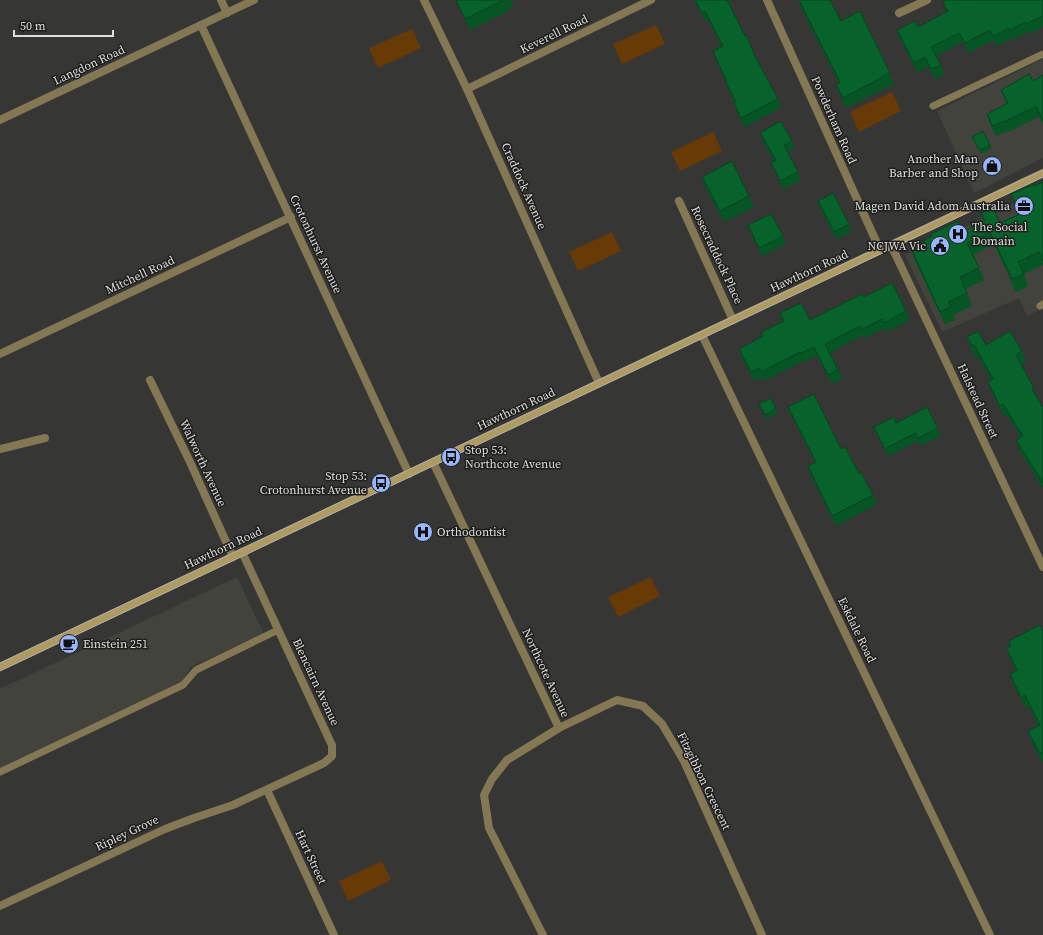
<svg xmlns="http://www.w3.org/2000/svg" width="1043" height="935" viewBox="0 0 1043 935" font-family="'Source Serif 4',serif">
	<rect width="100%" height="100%" fill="#363734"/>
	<g fill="#42433c">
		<path d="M 1043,59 L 1043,158 L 974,193 L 937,111 Z"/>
		<path d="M 1043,190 L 1043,308 L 1027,316 L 1019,298 L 942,332 L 905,255 Z"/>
		<path d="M 237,577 L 264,634 L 190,667 L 182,683 L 0,769 L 0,689 Z"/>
	</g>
	<g fill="#683a05">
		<path d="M 656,25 L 665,44 L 622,64 L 613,44 Z"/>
		<path d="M 412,29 L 421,48 L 378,68 L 369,48 Z"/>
		<path d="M 892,92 L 901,111 L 859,132 L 850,112 Z"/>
		<path d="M 713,132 L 722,151 L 680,171 L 671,152 Z"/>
		<path d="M 612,232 L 621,251 L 578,271 L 569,252 Z"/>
		<path d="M 651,577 L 660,596 L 618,617 L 608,597 Z"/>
		<path d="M 382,861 L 391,880 L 348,901 L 339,881 Z"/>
	</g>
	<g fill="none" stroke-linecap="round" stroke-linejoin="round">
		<g stroke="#837754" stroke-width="7">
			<path d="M 933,106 L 1043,54"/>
			<path d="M 1040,306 L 1043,304"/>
			<path d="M 0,772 L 183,685 L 196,670 L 278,630"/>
		</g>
		<g stroke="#837754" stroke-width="8">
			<path d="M 221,0 L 227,13"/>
			<path d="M 424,0 L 467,89 L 599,383"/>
			<path d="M 767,0 L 880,250"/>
			<path d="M 899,13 L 927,0"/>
			<path d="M 201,25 L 409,474"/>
			<path d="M 467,89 L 651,0"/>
			<path d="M 0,120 L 254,0"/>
			<path d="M 679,201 L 733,320"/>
			<path d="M 891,245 L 1043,567"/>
			<path d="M 702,335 L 990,935"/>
			<path d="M 0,354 L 291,217"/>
			<path d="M 150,380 L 190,462 L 233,557"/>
			<path d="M 0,449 L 45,438"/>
			<path d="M 433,462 L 559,728 L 507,760 L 492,779 L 484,795 L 489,828 L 543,935"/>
			<path d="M 559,728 L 617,700 L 643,706 L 662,724 L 684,761 L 762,935"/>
			<path d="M 267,790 L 334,935"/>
			<path d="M 0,906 L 165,829 L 194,818 L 233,805 L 324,763 L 332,756 L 332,745 L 330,741 L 242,552"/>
		</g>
		<path stroke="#af9b61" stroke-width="8" d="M 0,667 L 1043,173"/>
		<g stroke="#acadab" stroke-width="1">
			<path d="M 0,663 L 1043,170"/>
			<path d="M 0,671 L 1043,177"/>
		</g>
	</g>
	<g fill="#065525">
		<path d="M 456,0 L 511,0 L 513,7 L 506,11 L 507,12 L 470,30 Z"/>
		<path d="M 694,0 L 729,0 L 732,7 L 731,8 L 755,56 L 778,99 L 781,108 L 744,127 L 737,112 L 734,103 L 735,103 L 729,91 L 726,83 L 726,82 L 716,60 L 713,51 L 722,47 L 708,19 L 705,21 Z"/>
		<path d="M 799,0 L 841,21 L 890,73 L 894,84 L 846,108 L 840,95 L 836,85 L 839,83 L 802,10 Z"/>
		<path d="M 1043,0 L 1043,27 L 1030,34 L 1028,32 L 1014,39 L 1013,38 L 997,46 L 994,40 L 968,53 L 963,42 L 936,56 L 941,65 L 944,74 L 935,79 L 929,67 L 917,72 L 900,39 L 897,30 L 918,27 L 947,12 L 943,2 L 968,1 Z"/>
		<path d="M 1043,75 L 1043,124 L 1040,118 L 1038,117 L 1008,132 L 1007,131 L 996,136 L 990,124 L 987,114 L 1006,104 L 1001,90 L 1033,81 Z"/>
		<path d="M 760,133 L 792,141 L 795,148 L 788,152 L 798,172 L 801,180 L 783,189 L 774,170 L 771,162 L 774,161 L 763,141 Z"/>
		<path d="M 972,137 L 990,145 L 992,148 L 981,154 Z"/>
		<path d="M 702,177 L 749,196 L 754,207 L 724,222 L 706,188 Z"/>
		<path d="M 1043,182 L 1043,265 L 1024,274 L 1028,286 L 1016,292 L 994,244 L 973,255 L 979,268 L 984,280 L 965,289 L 972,306 L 953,315 L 955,320 L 945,324 L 915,261 L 911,248 L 963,232 L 984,222 L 981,213 L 1000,223 L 1019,214 L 1011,194 L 1035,186 Z"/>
		<path d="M 818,201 L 849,224 L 851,232 L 836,239 L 820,208 Z"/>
		<path d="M 748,225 L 783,236 L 786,244 L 762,256 L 751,233 Z"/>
		<path d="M 864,297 L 906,311 L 910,320 L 887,332 L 885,328 L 865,338 L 863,335 L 830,353 L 838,370 L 842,379 L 832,384 L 817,356 L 804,362 L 803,361 L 764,381 L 762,377 L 754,381 L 742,358 L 739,349 L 763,336 L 761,332 L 783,321 L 780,313 L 810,320 Z"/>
		<path d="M 967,337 L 986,345 L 1022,351 L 1026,362 L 1021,365 L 1034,388 L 1037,398 L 1043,407 L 1043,488 L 1020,451 L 1016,440 L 1021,437 L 1007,415 L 1004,417 L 992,393 L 988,382 L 991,380 L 978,356 L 976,358 L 971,348 Z"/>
		<path d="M 759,404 L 776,409 L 778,413 L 766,419 Z"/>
		<path d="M 788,407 L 841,449 L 859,473 L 873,495 L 877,504 L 836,526 L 811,476 L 808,466 L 815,462 L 792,417 Z"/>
		<path d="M 896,423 L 938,428 L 940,436 L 921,446 L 918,441 L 888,456 L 877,435 L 874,427 Z"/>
		<path d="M 1043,631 L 1043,763 L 1032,742 L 1028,731 L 1038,726 L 1029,706 L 1025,708 L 1014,685 L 1010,674 L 1016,671 L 1010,659 L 1006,648 L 1010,646 L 1009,641 Z"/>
	</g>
	<g fill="#07632b" stroke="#05451e">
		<path d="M 456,0 L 502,0 L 502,1 L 465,19 Z"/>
		<path d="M 695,0 L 727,0 L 745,36 L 746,35 L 755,56 L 778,99 L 741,118 L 734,103 L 736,102 L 726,83 L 727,82 L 713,51 L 723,46 L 705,11 L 702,13 Z"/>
		<path d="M 799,0 L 830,0 L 841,21 L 860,11 L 890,73 L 843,98 L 836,85 L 840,82 Z"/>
		<path d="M 946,0 L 968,0 L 968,1 L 969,0 L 1043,0 L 1043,16 L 1026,24 L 1025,22 L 1010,30 L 1009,28 L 993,36 L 990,30 L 965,43 L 959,33 L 931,47 L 941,65 L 931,69 L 925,57 L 914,63 L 897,30 L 915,21 L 918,27 L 948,11 L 943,2 Z"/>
		<path d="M 1029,74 L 1033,81 L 1043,75 L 1043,121 L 1037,108 L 1035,107 L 1004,122 L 1004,121 L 993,126 L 987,114 L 1008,103 L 1001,90 Z"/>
		<path d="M 781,121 L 792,141 L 784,145 L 798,172 L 780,181 L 771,162 L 776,160 L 760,133 Z"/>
		<path d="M 983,131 L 990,145 L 980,150 L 972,137 Z"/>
		<path d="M 732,161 L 749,196 L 720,211 L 702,177 Z"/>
		<path d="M 1043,182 L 1043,261 L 1039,252 L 1018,262 L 1024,274 L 1012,279 L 990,232 L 967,243 L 979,268 L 960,277 L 967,293 L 948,302 L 951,307 L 940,312 L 911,248 L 932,236 L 931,234 L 958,221 L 963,232 L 985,221 L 981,213 L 993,207 L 1000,223 L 1020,214 L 1011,194 L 1035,184 L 1035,186 Z"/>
		<path d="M 833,193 L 849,224 L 834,232 L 818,201 Z"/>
		<path d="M 771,214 L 783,236 L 759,248 L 748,225 Z"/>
		<path d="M 892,283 L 906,311 L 884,323 L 882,319 L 861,330 L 860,326 L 825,344 L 838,370 L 828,375 L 814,347 L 801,353 L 800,352 L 761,372 L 759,368 L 751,372 L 739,349 L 763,336 L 761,332 L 784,321 L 780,313 L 801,303 L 810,320 L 862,294 L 864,297 Z"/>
		<path d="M 978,331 L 986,345 L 1010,331 L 1022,351 L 1016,355 L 1034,388 L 1032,389 L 1043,407 L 1043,483 L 1016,440 L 1023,436 L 1003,404 L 1000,406 L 988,382 L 993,379 L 974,345 L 972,346 L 967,337 Z"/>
		<path d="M 814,394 L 841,449 L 845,447 L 859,473 L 861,472 L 873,495 L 832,516 L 808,466 L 816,462 L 788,407 Z"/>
		<path d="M 771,398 L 776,409 L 765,415 L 759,404 Z"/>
		<path d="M 927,407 L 938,428 L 918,438 L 915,433 L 885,449 L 874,427 L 894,417 L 896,423 Z"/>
		<path d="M 1040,625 L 1043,631 L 1043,752 L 1040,754 L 1028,731 L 1040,725 L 1025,695 L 1021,697 L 1010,674 L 1017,670 L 1006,648 L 1011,646 L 1009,641 Z"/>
	</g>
	<defs>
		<g id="shop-disc" transform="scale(1)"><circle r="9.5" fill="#98b6fd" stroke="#1e1e1d"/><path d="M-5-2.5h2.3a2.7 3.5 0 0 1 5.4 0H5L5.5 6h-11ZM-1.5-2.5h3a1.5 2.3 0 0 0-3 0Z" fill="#111"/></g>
		<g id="office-disc" transform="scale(1)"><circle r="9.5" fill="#98b6fd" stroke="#1e1e1d"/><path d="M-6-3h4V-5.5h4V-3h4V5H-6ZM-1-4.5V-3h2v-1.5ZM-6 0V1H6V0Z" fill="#111"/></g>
		<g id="hospital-disc" transform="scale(1)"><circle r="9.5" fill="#98b6fd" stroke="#1e1e1d"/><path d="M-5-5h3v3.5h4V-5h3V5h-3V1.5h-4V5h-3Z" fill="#111"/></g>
		<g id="civic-disc" transform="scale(1)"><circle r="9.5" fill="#98b6fd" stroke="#1e1e1d"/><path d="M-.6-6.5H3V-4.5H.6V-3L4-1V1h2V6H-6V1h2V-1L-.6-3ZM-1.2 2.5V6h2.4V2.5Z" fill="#111"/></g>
		<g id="bus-disc" transform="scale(1)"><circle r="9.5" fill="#98b6fd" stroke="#1e1e1d"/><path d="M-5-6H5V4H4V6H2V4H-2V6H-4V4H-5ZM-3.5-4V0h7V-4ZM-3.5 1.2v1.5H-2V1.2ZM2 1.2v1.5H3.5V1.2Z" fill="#111"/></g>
		<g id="cafe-disc" transform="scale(1)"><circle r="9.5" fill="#98b6fd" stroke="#1e1e1d"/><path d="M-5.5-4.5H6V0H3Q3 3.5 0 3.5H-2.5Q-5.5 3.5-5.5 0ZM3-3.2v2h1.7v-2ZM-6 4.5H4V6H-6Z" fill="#111"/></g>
	</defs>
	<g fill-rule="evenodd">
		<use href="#shop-disc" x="992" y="166"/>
		<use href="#office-disc" x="1024" y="206"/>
		<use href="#hospital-disc" x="958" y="234"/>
		<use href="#civic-disc" x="940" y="246"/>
		<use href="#bus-disc" x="451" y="457"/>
		<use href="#bus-disc" x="381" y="483"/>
		<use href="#hospital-disc" x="423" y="532"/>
		<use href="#cafe-disc" x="69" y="644"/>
	</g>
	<g text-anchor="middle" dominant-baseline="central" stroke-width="3" stroke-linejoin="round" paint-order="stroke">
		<g font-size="12" fill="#dedfdd" stroke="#1e1e1d">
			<text transform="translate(554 34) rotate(-26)">Keverell Road</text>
			<text transform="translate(89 65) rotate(-25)">Langdon Road</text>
			<text transform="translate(834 120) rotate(66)">Powderham Road</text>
			<text transform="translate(524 186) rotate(66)">Craddock Avenue</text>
			<text transform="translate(316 244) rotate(65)">Crotonhurst Avenue</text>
			<text transform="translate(717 255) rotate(65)">Rosecraddock Place</text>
			<text transform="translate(809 271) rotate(-25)">Hawthorn Road</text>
			<text transform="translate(140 275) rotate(-25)">Mitchell Road</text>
			<text transform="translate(978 401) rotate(65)">Halstead Street</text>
			<text transform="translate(516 409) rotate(-25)">Hawthorn Road</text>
			<text transform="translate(203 463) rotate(65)">Walworth Avenue</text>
			<text transform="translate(223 548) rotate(-25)">Hawthorn Road</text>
			<text transform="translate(857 630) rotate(64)">Eskdale Road</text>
			<text transform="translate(546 673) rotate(65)">Northcote Avenue</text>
			<text transform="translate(316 682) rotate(65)">Blencairn Avenue</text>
			<text transform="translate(704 781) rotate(64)">Fitzgibbon Crescent</text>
			<text transform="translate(127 833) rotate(-25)">Ripley Grove</text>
			<text transform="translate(311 857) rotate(65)">Hart Street</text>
		</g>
		<g font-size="12" fill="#dedfdd" stroke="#1e1e1d" text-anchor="end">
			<text x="978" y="159">Another Man<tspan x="978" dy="14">Barber and Shop</tspan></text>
			<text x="1010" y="206">Magen David Adom Australia</text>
			<text x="972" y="227" text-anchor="start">The Social<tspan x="972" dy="14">Domain</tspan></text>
			<text x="926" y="246">NCJWA Vic</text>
			<text x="465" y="450" text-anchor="start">Stop 53:<tspan x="465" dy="14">Northcote Avenue</tspan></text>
			<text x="367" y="476">Stop 53:<tspan x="367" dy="14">Crotonhurst Avenue</tspan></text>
			<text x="437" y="532" text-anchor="start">Orthodontist</text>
			<text x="83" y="644" text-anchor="start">Einstein 251</text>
		</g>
	</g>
	<path d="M14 30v6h99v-6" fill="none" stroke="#dedfdd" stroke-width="2"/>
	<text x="20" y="30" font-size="12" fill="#dedfdd" stroke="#1e1e1d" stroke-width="3" paint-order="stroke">50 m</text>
</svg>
